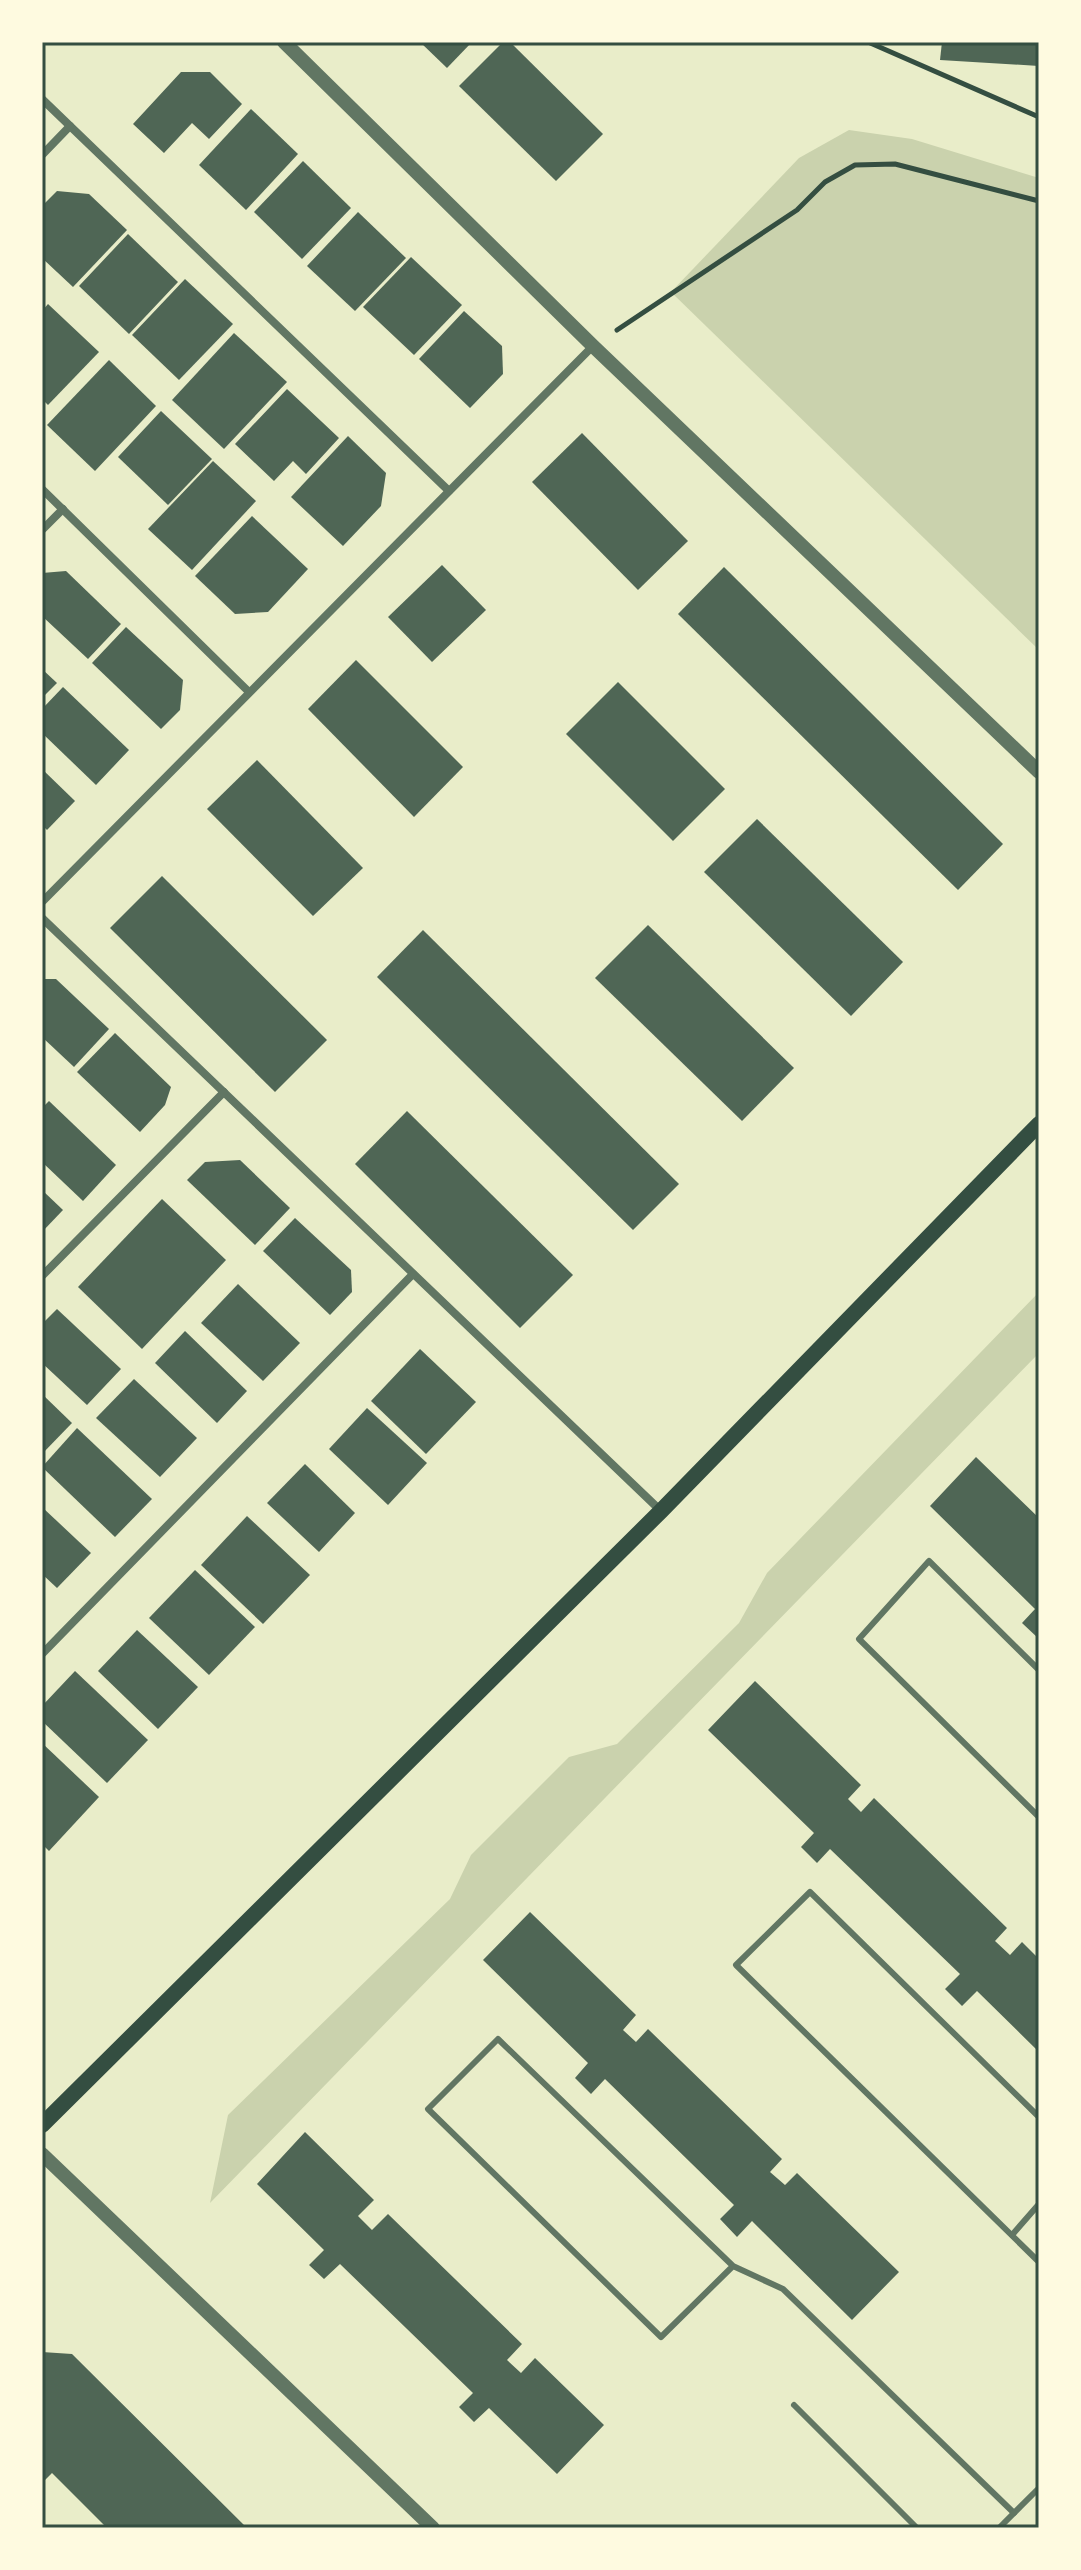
<svg xmlns="http://www.w3.org/2000/svg" width="1081" height="2570" viewBox="0 0 1081 2570" font-family="'Titillium Web',sans-serif">
	<rect width="100%" height="100%" fill="#e9edc9"/>
	<g fill="#cad2ad">
		<path d="M 849,130 L 912,139 L 1039,178 L 1039,650 L 671,292 L 799,158 Z"/>
		<path d="M 1039,1292 L 1039,1353 L 210,2203 L 228,2115 L 450,1899 L 471,1855 L 569,1757 L 617,1744 L 739,1623 L 767,1573 Z"/>
	</g>
	<g fill="#4f6655">
		<path d="M 420,42 L 472,42 L 447,68 Z"/>
		<path d="M 503,42 L 510,42 L 603,134 L 556,181 L 459,86 Z"/>
		<path d="M 942,42 L 1039,42 L 1039,66 L 940,60 Z"/>
		<path d="M 181,72 L 210,72 L 242,104 L 209,139 L 192,123 L 164,153 L 133,124 Z"/>
		<path d="M 251,109 L 298,154 L 246,210 L 199,165 Z"/>
		<path d="M 303,161 L 351,208 L 302,259 L 254,212 Z"/>
		<path d="M 57,191 L 89,194 L 127,230 L 73,287 L 42,258 L 42,206 Z"/>
		<path d="M 358,212 L 406,258 L 355,311 L 307,266 Z"/>
		<path d="M 128,234 L 178,282 L 129,334 L 79,286 Z"/>
		<path d="M 411,257 L 462,305 L 414,355 L 363,307 Z"/>
		<path d="M 185,279 L 233,324 L 179,380 L 132,335 Z"/>
		<path d="M 48,304 L 99,352 L 48,405 L 42,399 L 42,311 Z"/>
		<path d="M 464,311 L 502,346 L 503,374 L 470,408 L 419,359 Z"/>
		<path d="M 234,333 L 287,382 L 224,449 L 172,400 Z"/>
		<path d="M 109,360 L 156,406 L 95,471 L 47,425 Z"/>
		<path d="M 287,389 L 339,438 L 306,474 L 293,461 L 274,481 L 235,444 Z"/>
		<path d="M 161,411 L 212,459 L 168,505 L 118,457 Z"/>
		<path d="M 582,433 L 688,541 L 638,590 L 532,482 Z"/>
		<path d="M 348,436 L 386,473 L 381,506 L 343,546 L 291,497 Z"/>
		<path d="M 213,461 L 256,501 L 192,570 L 148,529 Z"/>
		<path d="M 252,516 L 308,569 L 268,612 L 235,614 L 195,576 Z"/>
		<path d="M 442,565 L 486,610 L 432,662 L 388,617 Z"/>
		<path d="M 724,567 L 1003,844 L 958,890 L 678,614 Z"/>
		<path d="M 66,571 L 121,624 L 88,659 L 42,616 L 42,573 Z"/>
		<path d="M 126,627 L 183,680 L 180,710 L 161,729 L 92,663 Z"/>
		<path d="M 356,660 L 463,767 L 414,817 L 308,709 Z"/>
		<path d="M 42,669 L 57,683 L 42,698 Z"/>
		<path d="M 618,682 L 725,789 L 673,841 L 566,734 Z"/>
		<path d="M 63,687 L 129,750 L 96,785 L 42,733 L 42,709 Z"/>
		<path d="M 257,760 L 363,868 L 313,916 L 207,809 Z"/>
		<path d="M 42,769 L 75,801 L 47,830 L 42,825 Z"/>
		<path d="M 757,819 L 903,962 L 851,1016 L 704,872 Z"/>
		<path d="M 162,876 L 327,1040 L 275,1092 L 110,928 Z"/>
		<path d="M 648,925 L 794,1068 L 742,1121 L 595,978 Z"/>
		<path d="M 423,930 L 679,1184 L 633,1230 L 377,977 Z"/>
		<path d="M 42,979 L 56,979 L 109,1029 L 74,1067 L 42,1037 Z"/>
		<path d="M 115,1033 L 171,1087 L 165,1105 L 140,1132 L 77,1072 Z"/>
		<path d="M 49,1101 L 116,1165 L 83,1201 L 42,1162 L 42,1108 Z"/>
		<path d="M 407,1111 L 573,1275 L 520,1328 L 355,1164 Z"/>
		<path d="M 240,1160 L 290,1208 L 255,1245 L 187,1180 L 205,1162 Z"/>
		<path d="M 42,1190 L 63,1210 L 42,1232 Z"/>
		<path d="M 162,1199 L 226,1260 L 142,1349 L 78,1287 Z"/>
		<path d="M 295,1218 L 351,1270 L 352,1292 L 330,1315 L 263,1251 Z"/>
		<path d="M 238,1284 L 300,1343 L 263,1381 L 201,1323 Z"/>
		<path d="M 57,1309 L 121,1369 L 87,1405 L 42,1363 L 42,1324 Z"/>
		<path d="M 185,1331 L 247,1391 L 217,1423 L 155,1363 Z"/>
		<path d="M 420,1349 L 476,1402 L 426,1454 L 371,1401 Z"/>
		<path d="M 134,1379 L 197,1438 L 160,1477 L 96,1418 Z"/>
		<path d="M 42,1394 L 72,1423 L 42,1454 Z"/>
		<path d="M 367,1408 L 427,1463 L 388,1505 L 329,1449 Z"/>
		<path d="M 77,1428 L 152,1499 L 115,1537 L 42,1467 Z"/>
		<path d="M 976,1457 L 1039,1518 L 1039,1639 L 1022,1623 L 1035,1609 L 930,1506 Z"/>
		<path d="M 305,1464 L 355,1513 L 319,1552 L 267,1503 Z"/>
		<path d="M 42,1507 L 91,1553 L 57,1588 L 42,1574 Z"/>
		<path d="M 247,1516 L 310,1575 L 263,1624 L 201,1565 Z"/>
		<path d="M 195,1570 L 255,1627 L 209,1675 L 149,1618 Z"/>
		<path d="M 137,1630 L 198,1687 L 158,1729 L 98,1671 Z"/>
		<path d="M 75,1671 L 148,1740 L 107,1783 L 42,1721 L 42,1706 Z"/>
		<path d="M 755,1681 L 861,1785 L 848,1799 L 861,1812 L 874,1798 L 1007,1928 L 995,1941 L 1010,1955 L 1022,1942 L 1039,1959 L 1039,2052 L 977,1991 L 962,2006 L 945,1989 L 960,1974 L 830,1849 L 817,1863 L 801,1847 L 814,1833 L 708,1730 Z"/>
		<path d="M 42,1743 L 99,1797 L 49,1851 L 42,1844 Z"/>
		<path d="M 530,1912 L 636,2015 L 623,2030 L 636,2042 L 648,2029 L 782,2159 L 770,2172 L 785,2185 L 797,2173 L 899,2272 L 852,2320 L 752,2221 L 737,2237 L 720,2219 L 734,2205 L 605,2079 L 591,2094 L 575,2078 L 588,2063 L 483,1960 Z"/>
		<path d="M 305,2132 L 374,2200 L 358,2216 L 372,2230 L 388,2214 L 522,2344 L 507,2360 L 521,2373 L 535,2358 L 604,2425 L 557,2474 L 489,2408 L 474,2422 L 459,2407 L 473,2393 L 340,2264 L 324,2279 L 309,2265 L 324,2250 L 257,2184 Z"/>
		<path d="M 42,2352 L 72,2354 L 247,2528 L 107,2528 L 52,2473 L 42,2483 Z"/>
	</g>
	<g fill="none" stroke-linecap="round" stroke-linejoin="round">
		<g stroke="#344e41" stroke-width="5">
			<path d="M 868,42 L 1039,117"/>
			<path d="M 617,330 L 797,210 L 825,182 L 855,165 L 895,164 L 1039,201"/>
		</g>
		<g stroke="#617663" stroke-width="6">
			<path d="M 1039,1670 L 929,1561 L 859,1639 L 1039,1817"/>
			<path d="M 1039,2117 L 810,1892 L 736,1965 L 1039,2262"/>
			<path d="M 1012,2235 L 1039,2204"/>
			<path d="M 733,2266 L 661,2337 L 428,2109 L 498,2039 L 733,2266 L 783,2289 L 1014,2513"/>
			<path d="M 794,2405 L 917,2528"/>
			<path d="M 999,2528 L 1039,2488"/>
		</g>
		<g stroke="#617663" stroke-width="8">
			<path d="M 42,99 L 449,491"/>
			<path d="M 42,155 L 70,126"/>
			<path d="M 42,489 L 249,692"/>
			<path d="M 42,530 L 63,509"/>
			<path d="M 42,902 L 593,346"/>
			<path d="M 42,918 L 661,1511"/>
			<path d="M 42,1276 L 224,1092"/>
			<path d="M 42,1654 L 413,1274"/>
		</g>
		<g stroke="#617663" stroke-width="14">
			<path d="M 284,42 L 593,346 L 1039,772"/>
			<path d="M 42,2154 L 433,2528"/>
		</g>
		<path stroke="#344e41" stroke-width="16" d="M 42,2125 L 661,1511 L 1039,1124"/>
	</g>
	<rect width="1081" height="2570" fill="none" stroke="#fefae0" stroke-width="88"/>
	<rect x="44" y="44" width="993" height="2482" fill="none" stroke="#344e41" stroke-width="3"/>
</svg>
